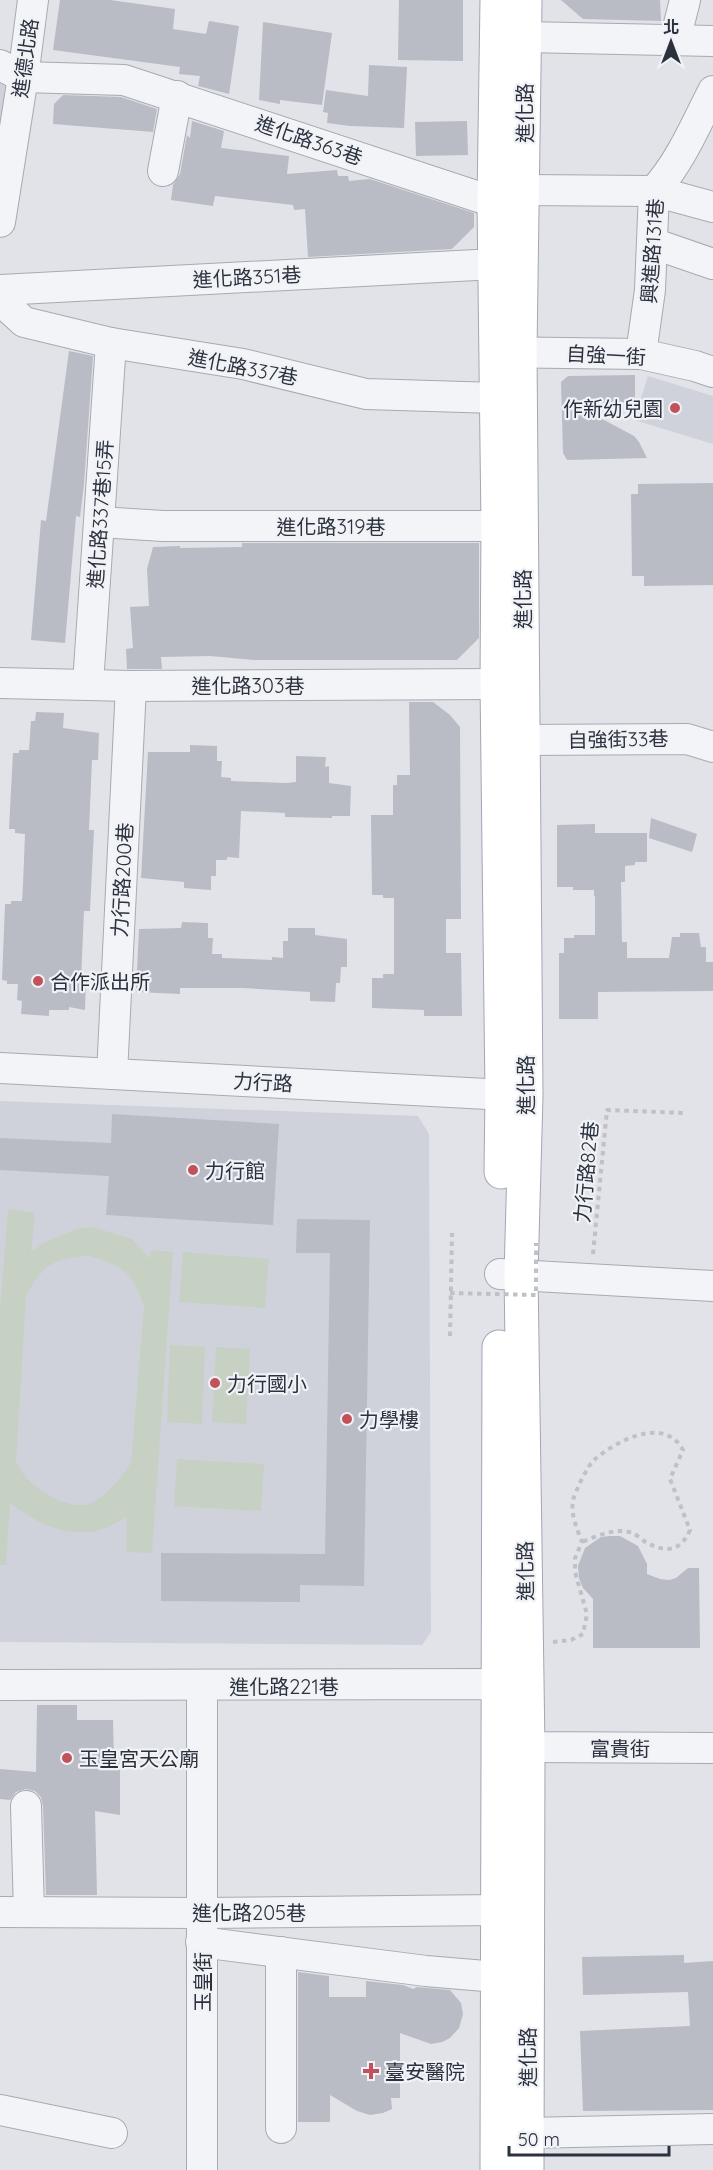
<svg xmlns="http://www.w3.org/2000/svg" width="713" height="2170" viewBox="0 0 713 2170" font-family="Quicksand,'Noto Sans TC',sans-serif">
	<rect width="100%" height="100%" fill="#e1e3e8"/>
	<g fill="#cfd2da">
		<path d="M 0,70 L 10,74 L 0,130 Z"/>
		<path d="M 648,376 L 713,396 L 713,444 L 634,420 Z"/>
		<path d="M 0,1101 L 418,1116 L 429,1134 L 431,1632 L 422,1645 L 0,1642 Z"/>
	</g>
	<g fill="#c6d1c3" fill-rule="evenodd">
		<path d="M 8,1209 L 35,1213 L 31,1252 L 45,1242 L 74,1230 L 92,1227 L 132,1239 L 150,1259 L 151,1250 L 173,1252 L 152,1553 L 126,1552 L 127,1517 C 120,1520 113,1525 106,1528 C 71,1541 38,1524 10,1503 L 6,1565 L 0,1565 L 0,1310 ZM 89,1256 C 121,1264 135,1274 144,1307 L 131,1463 C 120,1478 109,1494 92,1503 C 73,1512 39,1493 26,1477 C 22,1473 19,1467 16,1462 L 26,1296 C 42,1265 54,1258 89,1256 Z"/>
		<path d="M 183,1252 L 269,1259 L 265,1308 L 179,1302 Z"/>
		<path d="M 170,1345 L 205,1347 L 202,1424 L 167,1422 Z"/>
		<path d="M 216,1347 L 250,1349 L 246,1424 L 212,1422 Z"/>
		<path d="M 177,1459 L 264,1464 L 261,1511 L 174,1506 Z"/>
	</g>
	<g fill="#b9bcc5">
		<path d="M 60,0 L 110,0 L 175,9 L 173,29 L 206,34 L 209,21 L 239,26 L 229,94 L 198,86 L 200,76 L 179,74 L 180,67 L 53,50 Z"/>
		<path d="M 399,0 L 463,0 L 463,61 L 398,60 Z"/>
		<path d="M 561,0 L 660,0 L 661,21 L 583,19 Z"/>
		<path d="M 263,22 L 332,33 L 322,105 L 280,100 L 280,104 L 259,100 Z"/>
		<path d="M 369,65 L 407,67 L 404,128 L 350,126 L 327,123 L 328,113 L 323,112 L 326,90 L 368,96 Z"/>
		<path d="M 63,95 L 121,97 L 157,109 L 153,132 L 53,124 L 54,104 Z"/>
		<path d="M 192,121 L 224,131 L 221,148 L 289,156 L 287,174 L 337,170 L 338,176 L 348,176 L 349,181 L 370,179 L 474,213 L 474,227 L 452,249 L 308,257 L 305,209 L 294,210 L 293,205 L 215,196 L 213,206 L 171,200 L 173,185 L 180,174 L 187,135 L 190,138 Z"/>
		<path d="M 467,121 L 468,155 L 416,156 L 415,122 Z"/>
		<path d="M 69,351 L 93,356 L 84,484 L 80,517 L 76,516 L 65,643 L 31,640 L 41,520 L 46,521 Z"/>
		<path d="M 635,375 L 635,397 L 629,397 L 629,402 L 574,404 L 634,436 L 639,442 L 647,458 L 567,460 L 563,453 L 561,382 L 568,376 Z"/>
		<path d="M 713,483 L 713,585 L 644,586 L 644,576 L 632,576 L 631,494 L 638,494 L 638,484 Z"/>
		<path d="M 242,543 L 479,543 L 479,638 L 457,660 L 254,660 L 210,656 L 161,657 L 162,669 L 127,669 L 126,649 L 133,648 L 130,607 L 149,606 L 147,569 L 153,547 L 180,546 L 180,548 L 242,547 Z"/>
		<path d="M 409,702 L 433,702 L 450,715 L 460,727 L 461,919 L 446,919 L 446,953 L 461,953 L 462,1016 L 424,1016 L 424,1010 L 372,1008 L 372,978 L 383,978 L 383,974 L 394,974 L 394,898 L 383,898 L 383,895 L 372,895 L 371,815 L 393,815 L 393,785 L 397,785 L 397,775 L 410,775 Z"/>
		<path d="M 36,712 L 64,713 L 63,728 L 99,733 L 98,760 L 92,760 L 89,830 L 94,830 L 90,911 L 84,911 L 81,981 L 86,981 L 85,1010 L 69,1007 L 69,1010 L 49,1010 L 49,1016 L 21,1014 L 22,1001 L 17,1000 L 18,984 L 7,984 L 7,981 L 2,980 L 5,904 L 11,904 L 11,901 L 22,901 L 23,885 L 25,834 L 15,833 L 15,829 L 9,829 L 13,753 L 19,753 L 19,750 L 29,750 L 31,721 L 35,721 Z"/>
		<path d="M 190,745 L 217,746 L 217,761 L 222,761 L 221,777 L 231,778 L 231,781 L 286,783 L 296,782 L 296,756 L 326,757 L 325,767 L 329,766 L 329,783 L 351,786 L 350,816 L 332,816 L 332,818 L 285,817 L 285,813 L 241,811 L 239,858 L 227,857 L 227,860 L 216,860 L 216,876 L 211,876 L 211,890 L 184,888 L 184,882 L 141,878 L 148,752 L 190,752 Z"/>
		<path d="M 651,818 L 697,834 L 692,852 L 649,838 Z"/>
		<path d="M 595,824 L 595,833 L 647,833 L 647,862 L 635,862 L 635,865 L 625,866 L 625,882 L 621,882 L 622,942 L 627,942 L 627,958 L 669,958 L 672,937 L 680,937 L 680,933 L 699,933 L 701,947 L 706,947 L 706,962 L 713,962 L 713,991 L 598,992 L 598,1019 L 559,1019 L 559,953 L 564,953 L 564,938 L 574,938 L 574,935 L 595,935 L 595,896 L 594,896 L 594,890 L 573,890 L 573,887 L 557,887 L 557,825 Z"/>
		<path d="M 182,922 L 208,923 L 208,938 L 213,938 L 212,954 L 222,954 L 222,958 L 272,960 L 272,957 L 283,958 L 283,941 L 288,941 L 288,928 L 315,928 L 315,935 L 347,939 L 347,967 L 341,967 L 340,983 L 336,983 L 335,1002 L 310,1001 L 310,992 L 243,988 L 180,988 L 180,994 L 136,992 L 139,929 L 181,928 Z"/>
		<path d="M 112,1114 L 279,1124 L 273,1225 L 106,1215 L 109,1176 L 0,1170 L 0,1138 L 111,1143 Z"/>
		<path d="M 297,1219 L 370,1220 L 364,1586 L 300,1585 L 300,1602 L 161,1601 L 161,1553 L 325,1554 L 330,1253 L 296,1253 Z"/>
		<path d="M 610,1536 L 620,1536 L 638,1546 L 647,1564 L 647,1574 L 660,1579 L 669,1580 L 676,1578 L 688,1568 L 699,1568 L 700,1648 L 593,1648 L 593,1599 L 583,1588 L 579,1578 L 578,1566 L 585,1548 L 601,1537 Z"/>
		<path d="M 37,1705 L 77,1705 L 77,1720 L 113,1720 L 114,1762 L 120,1764 L 120,1815 L 95,1811 L 97,1895 L 46,1895 L 43,1806 L 41,1797 L 35,1791 L 26,1789 L 16,1792 L 10,1800 L 0,1799 L 0,1769 L 36,1772 Z"/>
		<path d="M 684,1955 L 684,1963 L 713,1961 L 713,2110 L 583,2111 L 580,2031 L 690,2026 L 688,1992 L 583,1995 L 582,1957 Z"/>
		<path d="M 298,1972 L 329,1976 L 329,1997 L 366,1997 L 366,1981 L 403,1985 L 413,1989 L 417,1987 L 450,1990 L 461,2003 L 463,2014 L 459,2028 L 450,2038 L 442,2042 L 431,2044 L 400,2033 L 400,2098 L 391,2098 L 392,2109 L 383,2113 L 370,2115 L 357,2111 L 330,2095 L 330,2122 L 298,2122 Z"/>
	</g>
	<g fill="none" stroke-linecap="round" stroke-linejoin="round">
		<g stroke="#a7aab2" stroke-width="32">
			<g id="minor">
				<path d="M 525,37 L 713,41"/>
				<path d="M 675,40 L 685,0"/>
				<path d="M 0,65 L 23,77 L 124,80 L 494,202"/>
				<path d="M 163,171 L 177,96"/>
				<path d="M 523,190 L 654,191 L 713,207"/>
				<path d="M 0,222 L 23,77 L 33,0"/>
				<path d="M 652,243 L 713,264"/>
				<path d="M 0,290 L 495,264"/>
				<path d="M 0,300 L 24,322 L 111,343 L 243,364 L 366,394 L 496,398"/>
				<path d="M 496,352 L 641,354 L 695,366 L 713,372"/>
				<path d="M 641,354 L 650,290 L 654,191 C 680,163 696,124 713,91"/>
				<path d="M 100,522 L 163,526 L 498,526"/>
				<path d="M 0,683 L 131,686 L 497,684"/>
				<path d="M 88,684 L 111,343"/>
				<path d="M 523,740 L 687,739 L 713,747"/>
				<path d="M 0,1068 L 526,1096"/>
				<path d="M 112,1074 L 131,686"/>
				<path d="M 500,1274 L 713,1286"/>
				<path d="M 0,1685 L 499,1684 L 528,1747 L 713,1748"/>
				<path d="M 26,1806 L 29,1912"/>
				<path d="M 0,1912 L 201,1913 L 497,1910"/>
				<path d="M 201,1942 L 426,1971 L 497,1977"/>
				<path d="M 281,1952 L 281,2128"/>
				<path d="M 0,2110 L 112,2133"/>
				<path d="M 526,2133 L 713,2129"/>
				<path d="M 202,2170 L 202,1686"/>
			</g>
		</g>
		<g stroke="#a2a7b3" stroke-width="35">
			<g id="major">
				<path d="M 497,0 L 494,202 L 498,526 L 497,684 L 502,1095 L 501,1172"/>
				<path d="M 525,0 L 520,351 L 526,1096 L 521,1275 L 528,1747 L 527,2170"/>
				<path d="M 497,2170 L 499,1347"/>
			</g>
		</g>
		<g stroke="#bfc1c7" stroke-width="4" stroke-dasharray="4.5 4.5" stroke-linecap="butt">
			<path d="M 593,1254 L 607,1110 L 685,1113"/>
			<path d="M 450,1336 L 452,1233"/>
			<path d="M 553,1642 L 571,1640 L 583,1634 L 587,1614 L 575,1572 L 575,1558 L 582,1542 C 577,1529 569,1511 574,1497 C 577,1488 588,1465 594,1460 C 616,1441 664,1415 683,1450 L 670,1479 L 690,1530 C 680,1553 664,1553 644,1541 C 641,1539 637,1535 633,1533 C 616,1527 597,1536 582,1542"/>
		</g>
		<use href="#minor" stroke="#f3f4f7" stroke-width="30"/>
		<use href="#major" stroke="#fff" stroke-width="33"/>
		<path stroke="#bfc1c7" stroke-width="4" stroke-dasharray="4.5 4.5" stroke-linecap="butt" d="M 450,1293 L 536,1295 L 536,1243"/>
	</g>
	<g fill="#c1525c" stroke="#f0f2f6" stroke-width="2">
		<circle cx="675" cy="408" r="6"/>
		<circle cx="38" cy="981" r="6"/>
		<circle cx="193" cy="1170" r="6"/>
		<circle cx="215" cy="1383" r="6"/>
		<circle cx="347" cy="1419" r="6"/>
		<circle cx="67" cy="1758" r="6"/>
		<path d="M368 2062h6v6h6v6h-6v6h-6v-6h-6v-6h6z"/>
	</g>
	<g text-anchor="middle" dominant-baseline="central" stroke-width="4.5" stroke-linejoin="round" paint-order="stroke">
		<g font-size="20" fill="#2b313e" stroke="#f0f2f6">
			<text transform="translate(25 58) rotate(-82)">進德北路</text>
			<text transform="translate(524 113) rotate(-90)">進化路</text>
			<text transform="translate(309 140) rotate(19)">進化路363巷</text>
			<text transform="translate(652 251) rotate(-86)">興進路131巷</text>
			<text transform="translate(247 277) rotate(-3)">進化路351巷</text>
			<text transform="translate(606 355) rotate(3)">自強一街</text>
			<text transform="translate(243 367) rotate(11)">進化路337巷</text>
			<text transform="translate(100 514) rotate(-86)">進化路337巷15弄</text>
			<text x="331" y="526">進化路319巷</text>
			<text transform="translate(522 599) rotate(-90)">進化路</text>
			<text x="248" y="685">進化路303巷</text>
			<text transform="translate(618 739) rotate(-1)">自強街33巷</text>
			<text transform="translate(122 880) rotate(-87)">力行路200巷</text>
			<text transform="translate(263 1082) rotate(3)">力行路</text>
			<text transform="translate(525 1085) rotate(-90)">進化路</text>
			<text transform="translate(586 1172) rotate(-85)">力行路82巷</text>
			<text transform="translate(525 1571) rotate(-91)">進化路</text>
			<text x="284" y="1686">進化路221巷</text>
			<text x="620" y="1748">富貴街</text>
			<text x="249" y="1912">進化路205巷</text>
			<text transform="translate(202 1982) rotate(-90)">玉皇街</text>
			<text transform="translate(527 2057) rotate(-90)">進化路</text>
		</g>
		<g font-size="20" fill="#2b313e" stroke="#f0f2f6" text-anchor="start">
			<text x="663" y="408" text-anchor="end">作新幼兒園</text>
			<text x="50" y="981">合作派出所</text>
			<text x="205" y="1170">力行館</text>
			<text x="227" y="1383">力行國小</text>
			<text x="359" y="1419">力學樓</text>
			<text x="79" y="1758">玉皇宮天公廟</text>
			<text x="385" y="2071">臺安醫院</text>
		</g>
	</g>
	<g transform="translate(671 42)" stroke="#f0f2f6" stroke-width="4.5" paint-order="stroke">
	<path d="M0-4.5L10 22L0 15L-10 22Z" fill="#2b313e"/>
	<text y="-9" font-size="16" font-weight="bold" text-anchor="middle" fill="#2b313e">北</text>
	</g>
	<path d="M509 2146v9h160v-9" fill="none" stroke="#2b313e" stroke-width="3"/>
	<text x="518" y="2146" font-size="18" fill="#2b313e" stroke="#f0f2f6" stroke-width="4.5" paint-order="stroke">50 m</text>
</svg>
